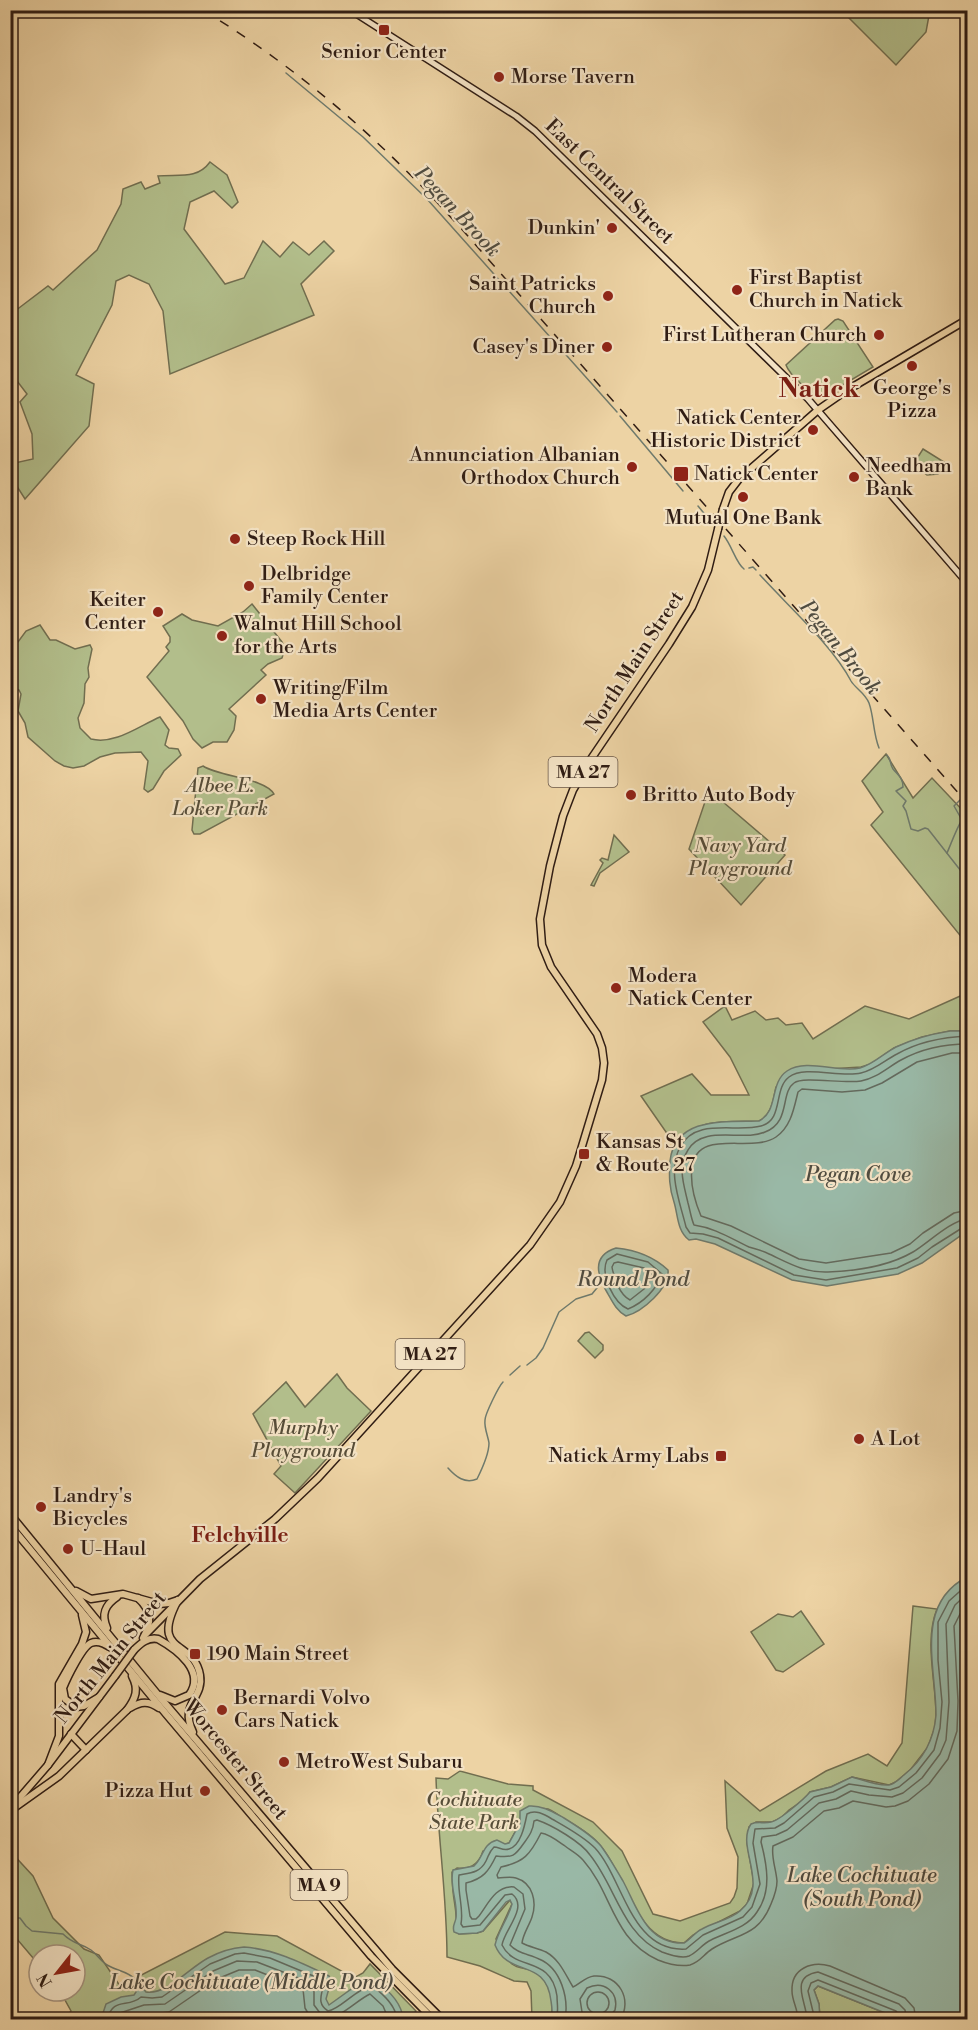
<svg xmlns="http://www.w3.org/2000/svg" width="978" height="2030" viewBox="0 0 978 2030" font-family="'Libre Bodoni',serif">
	<rect width="100%" height="100%" fill="#edd3a4"/>
	<filter id="stains"><feTurbulence type="fractalNoise" baseFrequency=".00333" numOctaves="4"/><feColorMatrix values="0 0 0 0 .2 0 0 0 0 .09 0 0 0 0 .02 0 0 0 .5 -.17"/></filter>
	<radialGradient id="worn" r=".72"><stop offset=".6" stop-color="#630" stop-opacity="0"/><stop offset="1" stop-color="#630" stop-opacity=".3"/></radialGradient>
	<g fill="#b2be8b" stroke="#716e50" stroke-width="1.5">
		<path d="M 930,10 L 926,32 L 896,65 L 842,11 Z"/>
		<path d="M 210,162 L 227,175 L 238,202 L 232,208 L 214,191 L 190,202 L 184,229 L 225,284 L 244,278 L 263,241 L 280,257 L 293,242 L 309,255 L 324,241 L 334,251 L 301,284 L 314,315 L 170,374 L 163,311 L 149,284 L 129,275 L 116,281 L 112,305 L 76,375 L 94,384 L 89,426 L 25,499 L 11,477 L 10,464 L 33,459 L 32,434 L 20,402 L 27,394 L 11,373 L 11,314 L 48,286 L 53,290 L 97,250 L 121,204 L 123,189 L 141,182 L 145,189 L 160,183 L 158,176 C 178,174 197,180 210,162 Z"/>
		<path d="M 838,319 L 843,321 L 873,367 L 821,398 C 811,395 789,374 786,365 L 835,320 Z"/>
		<path d="M 923,449 L 944,462 L 938,474 L 927,475 L 920,469 L 916,460 Z"/>
		<path d="M 252,604 L 282,642 L 285,648 L 282,658 L 268,664 L 261,670 L 266,675 L 229,709 L 236,716 L 234,730 L 227,742 L 213,742 L 202,748 L 193,739 L 183,721 L 147,677 L 169,651 L 166,647 L 170,642 L 170,637 L 163,626 L 182,614 L 192,620 L 218,626 L 243,612 Z"/>
		<path d="M 40,625 L 50,640 L 56,640 L 75,649 L 90,645 L 92,649 L 88,668 L 89,677 L 85,684 L 84,703 L 78,718 L 80,728 L 91,739 C 115,745 139,726 160,717 L 169,730 L 165,745 L 169,748 L 178,749 L 181,755 L 164,771 L 153,789 L 148,792 L 144,789 L 148,761 L 141,752 L 115,753 L 100,757 L 84,766 L 73,768 L 64,766 L 55,761 L 28,737 L 25,723 L 18,711 L 21,694 L 19,690 L 11,686 L 11,646 L 18,642 L 26,631 Z"/>
		<path d="M 886,754 L 913,798 L 932,778 L 967,815 L 967,944 L 871,825 L 883,812 L 862,781 Z"/>
		<path d="M 203,766 C 220,777 265,778 274,794 L 200,834 L 194,834 L 192,830 L 198,768 Z"/>
		<path d="M 709,790 L 785,855 L 741,905 L 689,849 Z"/>
		<path d="M 614,835 L 629,852 L 600,873 L 594,886 L 591,885 L 603,863 L 600,860 L 602,858 L 608,860 Z"/>
		<path d="M 967,993 L 967,1031 L 950,1031 L 922,1037 L 894,1048 L 871,1064 L 861,1067 L 829,1069 L 776,1087 C 773,1100 772,1115 759,1121 C 728,1122 695,1117 675,1145 L 641,1096 L 692,1074 L 711,1095 L 749,1095 L 730,1057 L 703,1022 L 725,1006 L 732,1020 L 755,1011 L 766,1020 L 778,1018 L 786,1025 L 802,1023 L 813,1039 L 865,1006 L 909,1019 Z"/>
		<path d="M 589,1332 L 603,1345 L 603,1350 L 595,1358 L 578,1341 L 585,1333 Z"/>
		<path d="M 337,1374 L 347,1388 L 371,1411 L 295,1493 L 274,1474 L 281,1466 L 253,1414 L 286,1382 L 305,1407 Z"/>
		<path d="M 913,1606 L 937,1609 C 924,1642 936,1680 936,1715 L 935,1727 L 928,1747 L 911,1769 L 896,1782 L 889,1785 L 852,1777 L 831,1787 L 810,1792 L 805,1799 L 789,1810 L 781,1818 L 772,1822 L 756,1822 L 749,1827 L 747,1843 L 754,1883 L 747,1904 L 740,1911 L 693,1935 L 684,1943 C 634,1944 626,1872 598,1843 C 589,1833 575,1825 564,1819 C 560,1816 553,1811 548,1809 C 541,1807 529,1811 521,1811 L 520,1823 L 509,1843 L 483,1851 C 479,1864 471,1870 457,1868 L 452,1872 C 452,1884 453,1894 455,1906 C 457,1916 455,1924 459,1934 L 477,1933 L 483,1931 L 510,1900 L 512,1904 L 496,1939 C 501,1946 506,1958 512,1964 C 518,1969 528,1968 535,1972 C 550,1980 556,2005 550,2019 L 532,2019 L 531,1991 L 527,1982 L 514,1981 L 480,1966 L 447,1957 C 447,1897 438,1839 436,1778 L 448,1779 L 460,1771 L 508,1784 L 533,1786 L 533,1790 L 593,1822 L 622,1851 L 653,1914 L 680,1921 L 730,1903 L 734,1897 L 737,1888 L 738,1857 L 727,1828 L 725,1781 L 760,1811 L 826,1771 L 868,1754 L 887,1766 L 902,1743 Z"/>
		<path d="M 801,1611 L 824,1644 L 783,1672 L 776,1670 L 751,1632 L 778,1614 L 793,1617 Z"/>
		<path d="M 10,1851 L 33,1876 L 53,1918 L 84,1949 L 99,1955 L 120,1986 L 225,1932 L 277,1936 L 354,1978 L 363,1973 L 370,1964 L 416,2011 L 414,2014 L 414,2019 L 65,2019 L 71,2011 L 60,1991 L 75,1991 L 75,1955 L 39,1955 L 39,1965 L 11,1932 Z"/>
		<path d="M 818,1986 L 900,2019 L 820,2019 L 819,2004 L 814,1990 Z"/>
	</g>
	<g fill="#99b8a6" stroke="#6f7a6c" stroke-width="1.5">
		<path d="M 950,1031 L 967,1031 L 967,1231 L 922,1263 L 898,1274 L 827,1286 L 792,1280 L 715,1244 L 696,1239 L 689,1240 C 677,1231 678,1215 674,1202 C 669,1187 669,1176 670,1161 C 675,1116 726,1122 759,1121 C 779,1111 769,1083 787,1071 C 807,1058 837,1073 860,1068 C 874,1064 884,1053 896,1047 C 913,1039 931,1034 950,1031 Z"/>
		<path d="M 616,1248 C 636,1250 653,1256 668,1270 C 670,1288 642,1312 626,1316 C 617,1311 613,1303 608,1294 C 597,1276 591,1256 616,1248 Z"/>
		<path d="M 967,1577 L 967,2019 L 900,2019 L 818,1986 L 814,1990 L 819,2004 L 820,2019 L 550,2019 C 553,2013 552,2008 551,2001 C 546,1957 508,1978 495,1945 C 498,1931 508,1919 512,1904 L 510,1900 L 506,1902 L 483,1931 L 477,1933 L 459,1934 L 454,1932 C 452,1925 455,1924 456,1918 C 458,1902 449,1886 453,1870 L 474,1866 C 484,1857 482,1844 497,1840 L 505,1844 L 509,1843 L 520,1823 L 520,1811 L 529,1806 C 542,1805 553,1812 564,1818 C 575,1825 592,1835 601,1846 C 609,1857 616,1869 623,1881 C 637,1907 646,1944 684,1943 C 691,1939 695,1932 702,1929 C 714,1922 730,1920 740,1911 C 771,1885 735,1847 751,1824 C 758,1821 764,1824 771,1822 C 779,1821 804,1799 810,1792 L 831,1787 L 852,1777 C 863,1780 877,1786 889,1785 C 895,1784 900,1778 904,1775 C 924,1759 934,1740 936,1715 C 936,1667 914,1604 967,1577 Z"/>
		<path d="M 244,1947 C 274,1949 302,1963 329,1976 L 331,1981 L 326,1999 L 329,2005 L 357,1985 L 373,1979 C 386,1988 402,2002 403,2019 L 101,2019 L 106,2004 L 121,1997 L 134,1995 L 136,1992 L 134,1979 L 135,1978 L 146,1992 C 167,1995 189,1968 208,1958 C 219,1952 231,1948 244,1947 Z"/>
	</g>
	<g fill="none" stroke-linecap="round" stroke-linejoin="round">
		<g stroke="#646a5d" stroke-width="1.5">
			<path d="M 968,1036 C 944,1037 918,1042 897,1054 C 885,1060 875,1070 861,1073 C 840,1078 805,1065 789,1077 C 773,1089 784,1120 761,1126 C 736,1133 696,1117 680,1147 C 667,1172 680,1202 686,1227 L 690,1233 L 703,1234 L 718,1238 L 794,1275 L 826,1280 L 897,1268 L 918,1258 L 932,1247 L 962,1228 L 968,1227"/>
			<path d="M 968,1044 C 945,1044 921,1049 901,1060 C 888,1067 877,1078 861,1081 C 844,1084 803,1076 794,1083 C 780,1093 791,1122 765,1132 C 743,1142 703,1124 688,1150 C 677,1167 684,1185 688,1203 C 690,1210 691,1218 694,1225 C 715,1228 730,1238 749,1247 C 755,1249 761,1250 767,1253 C 787,1262 804,1273 828,1272 C 855,1271 889,1266 913,1252 C 927,1244 951,1220 968,1219"/>
			<path d="M 968,1053 L 952,1053 L 917,1062 L 882,1083 L 865,1090 L 842,1092 L 802,1089 L 798,1092 C 794,1108 791,1127 776,1137 C 751,1154 698,1127 692,1167 C 690,1183 695,1202 701,1216 L 731,1226 L 799,1259 L 826,1263 L 891,1253 L 910,1244 L 923,1233 L 954,1213 L 968,1210"/>
			<path d="M 617,1254 L 648,1262 L 662,1274 C 657,1289 643,1303 628,1309 C 614,1303 600,1275 607,1260 Z"/>
			<path d="M 618,1262 L 644,1268 L 653,1275 L 644,1289 L 630,1300 C 620,1295 614,1279 612,1267 L 614,1263 Z"/>
			<circle cx="598" cy="2003" r="11"/>
			<path d="M 107,2020 C 113,1996 128,2009 141,1997 L 152,1998 L 162,1997 L 210,1964 L 235,1954 L 244,1953 L 270,1958 L 323,1980 C 325,1991 314,2002 328,2011 C 341,2009 355,1989 372,1986 C 383,1994 396,2005 397,2020"/>
			<path d="M 115,2020 L 117,2014 L 144,2005 L 165,2004 L 213,1971 L 237,1961 L 257,1962 L 314,1984 L 314,2005 L 323,2017 C 339,2021 355,2001 370,1994 L 383,2006 L 389,2020"/>
			<path d="M 131,2020 L 146,2015 L 169,2012 L 217,1979 L 239,1970 L 255,1970 L 303,1989 L 305,2008 L 312,2020"/>
			<path d="M 556,2020 C 559,2012 557,2004 557,1996 C 551,1955 515,1972 502,1945 C 504,1930 529,1907 512,1894 L 505,1895 L 480,1925 L 463,1927 L 461,1924 C 464,1908 457,1892 459,1875 C 470,1873 480,1873 486,1861 C 489,1855 489,1852 494,1847 C 499,1847 503,1851 509,1849 C 521,1846 525,1824 527,1814 C 535,1809 544,1814 552,1819 C 566,1827 583,1836 595,1848 C 623,1878 631,1953 686,1949 L 703,1935 L 743,1917 L 752,1907 L 760,1884 L 753,1843 L 755,1829 L 775,1828 L 784,1823 L 814,1797 L 833,1792 L 849,1784 L 890,1790 L 899,1787 L 916,1773 L 934,1750 L 940,1728 L 942,1702 L 938,1660 L 938,1622 L 949,1601 L 968,1584"/>
			<path d="M 565,2020 C 569,1998 561,1968 539,1959 C 529,1954 518,1954 510,1945 L 525,1909 L 523,1894 L 514,1887 C 496,1885 488,1904 479,1916 L 476,1919 L 472,1919 L 470,1916 L 466,1890 L 466,1883 C 483,1879 489,1871 496,1856 C 513,1858 515,1856 524,1843 C 529,1836 533,1831 534,1821 L 537,1820 C 552,1825 581,1842 590,1855 C 616,1887 622,1934 662,1952 C 670,1955 681,1959 689,1956 C 698,1952 702,1944 711,1940 C 727,1932 747,1928 757,1912 C 772,1891 767,1865 761,1842 L 762,1837 L 776,1835 L 787,1830 L 819,1803 L 836,1799 L 851,1791 L 869,1795 L 892,1797 L 903,1793 L 922,1778 L 940,1754 L 946,1740 L 949,1702 L 946,1624 L 955,1605 L 968,1593"/>
			<path d="M 590,2020 L 582,2012 L 580,1999 L 587,1988 C 604,1980 619,1992 615,2010 L 607,2020"/>
			<path d="M 620,2020 C 633,2000 619,1974 594,1976 C 585,1977 580,1984 573,1987 C 565,1974 560,1960 546,1952 C 538,1948 529,1947 522,1943 C 523,1934 529,1926 532,1917 C 537,1902 533,1883 516,1878 C 510,1876 504,1878 498,1878 L 497,1875 L 501,1867 C 524,1862 530,1855 541,1833 C 549,1834 558,1841 565,1846 C 570,1850 578,1854 583,1860 C 613,1894 612,1939 658,1960 C 668,1964 679,1967 690,1965 C 700,1962 704,1954 712,1949 C 738,1933 758,1937 771,1904 C 774,1897 777,1889 777,1881 C 776,1869 771,1857 773,1846 L 793,1837 L 824,1811 L 839,1808 L 853,1801 L 886,1807 L 895,1806 L 908,1801 L 929,1784 L 948,1759 L 957,1731 L 958,1701 L 954,1626 L 960,1614 L 968,1605"/>
			<path d="M 798,2020 C 798,2009 792,2001 792,1991 C 791,1968 812,1961 830,1966 L 905,1998 L 914,2008 L 916,2020"/>
			<path d="M 807,2020 C 807,2002 788,1977 818,1972 L 899,2004 L 905,2010 L 907,2020"/>
			<path d="M 815,2020 L 808,1991 L 811,1983 L 818,1980 L 896,2011 L 899,2015 L 900,2020"/>
		</g>
		<g stroke="#6f7a6c" stroke-width="1.5">
			<path d="M 286,73 L 363,137 L 427,199 L 617,412"/>
			<path d="M 620,416 L 683,491"/>
			<path d="M 698,506 L 712,523"/>
			<path d="M 724,536 C 732,546 736,563 744,569"/>
			<path d="M 749,568 L 753,567 L 756,570"/>
			<path d="M 760,575 C 788,606 833,646 851,681 C 855,688 865,693 869,703 C 874,717 873,733 879,748"/>
			<path d="M 887,755 C 892,760 889,763 893,769 C 899,776 903,778 903,787 L 896,791 L 906,801 L 903,806 L 906,811 L 911,829 L 918,831 L 925,828 L 928,829 L 968,880"/>
			<path d="M 966,793 L 968,792"/>
			<path d="M 947,853 C 951,844 957,827 962,820 L 954,806 L 962,798"/>
			<path d="M 527,1365 L 536,1358 L 543,1348 L 559,1312 L 576,1299 L 592,1294 L 601,1283"/>
			<path d="M 510,1375 L 520,1366"/>
			<path d="M 448,1468 C 456,1477 465,1484 477,1479 C 482,1469 489,1455 489,1443 C 488,1436 484,1428 485,1420 C 485,1414 499,1386 503,1382"/>
			<path d="M 10,1918 L 20,1918 L 26,1926 L 32,1931 L 63,1934 C 74,1945 79,1942 91,1950 C 98,1955 101,1962 109,1966 C 118,1971 127,1971 135,1979"/>
		</g>
		<g stroke="#301d14" stroke-width="8">
			<path id="secondary" d="M 350,10 L 516,116 L 535,131 L 808,399 L 968,584"/>
		</g>
		<g stroke="#301d14" stroke-width="9">
			<g id="primary">
				<path d="M 723,509 L 729,492 L 739,479 L 818,410 L 844,392 L 968,319"/>
				<path d="M 145,1635 L 200,1579 L 275,1519 L 318,1478 L 530,1245 L 560,1202 L 576,1166 L 602,1080 L 604,1063 L 602,1048 L 597,1034 L 551,967 L 542,945 L 540,919 L 550,866 L 563,816 L 573,790 L 591,759 L 669,644 L 692,607 L 708,570 L 718,529"/>
				<path d="M 71,1734 L 86,1750"/>
				<path d="M 14,1808 L 59,1776 L 127,1710"/>
				<path d="M 10,1809 L 48,1765 L 115,1676"/>
			</g>
		</g>
		<g stroke="#301d14" stroke-width="9">
			<g id="trunk">
				<path d="M 10,1514 L 163,1701 L 392,1969 L 443,2020"/>
				<path d="M 10,1525 L 166,1714 L 371,1956 L 434,2020"/>
				<path d="M 76,1591 L 91,1599 L 123,1594 L 159,1604 L 169,1603 L 178,1600"/>
				<path d="M 138,1598 C 152,1611 152,1622 143,1638"/>
				<path d="M 178,1600 C 149,1655 194,1639 200,1675 C 204,1699 179,1703 193,1732"/>
				<path d="M 107,1628 C 101,1614 105,1605 117,1597"/>
				<path d="M 134,1650 C 141,1643 148,1637 158,1639 C 178,1650 206,1672 189,1695 L 175,1701 L 160,1695"/>
				<path d="M 99,1697 L 84,1706 L 76,1707 L 65,1699 L 63,1688 C 67,1678 82,1647 91,1643 C 98,1640 104,1644 110,1647"/>
				<path d="M 130,1708 C 141,1701 149,1701 159,1708"/>
				<path d="M 127,1710 C 136,1698 139,1689 132,1676"/>
				<path d="M 48,1765 L 59,1736 L 59,1684 L 82,1644 L 86,1632 L 82,1615"/>
			</g>
		</g>
		<use href="#secondary" stroke="#f3e2c4" stroke-width="5"/>
		<use href="#primary" stroke="#edd3a4" stroke-width="6"/>
		<use href="#trunk" stroke="#edd3a4" stroke-width="6"/>
		<path stroke="#301d14" stroke-width="1.5" stroke-dasharray="10 10" stroke-linecap="butt" d="M 203,10 C 311,77 390,148 474,243 L 968,804"/>
		<g stroke="#301d14" stroke-width="9" stroke-linecap="butt">
			<g id="primary-bridge">
				<path d="M 718,529 L 723,509"/>
				<path d="M 115,1676 L 134,1650"/>
			</g>
		</g>
		<use href="#primary-bridge" stroke="#edd3a4" stroke-width="6"/>
	</g>
	<g fill="#8f2418" stroke="#f3e2c4" stroke-width="2">
		<rect x="378" y="24" width="12" height="12" rx="3"/>
		<circle cx="499" cy="77" r="6"/>
		<circle cx="612" cy="228" r="6"/>
		<circle cx="737" cy="290" r="6"/>
		<circle cx="608" cy="296" r="6"/>
		<circle cx="879" cy="335" r="6"/>
		<circle cx="607" cy="347" r="6"/>
		<circle cx="912" cy="366" r="6"/>
		<circle cx="813" cy="430" r="6"/>
		<circle cx="632" cy="467" r="6"/>
		<rect x="673" y="466" width="16" height="16" rx="3"/>
		<circle cx="854" cy="477" r="6"/>
		<circle cx="743" cy="497" r="6"/>
		<circle cx="235" cy="539" r="6"/>
		<circle cx="249" cy="586" r="6"/>
		<circle cx="158" cy="612" r="6"/>
		<circle cx="222" cy="636" r="6"/>
		<circle cx="261" cy="699" r="6"/>
		<circle cx="631" cy="795" r="6"/>
		<circle cx="616" cy="988" r="6"/>
		<rect x="578" y="1148" width="12" height="12" rx="3"/>
		<circle cx="859" cy="1439" r="6"/>
		<rect x="715" y="1450" width="12" height="12" rx="3"/>
		<circle cx="41" cy="1507" r="6"/>
		<circle cx="68" cy="1549" r="6"/>
		<rect x="189" y="1648" width="12" height="12" rx="3"/>
		<circle cx="222" cy="1710" r="6"/>
		<circle cx="284" cy="1762" r="6"/>
		<circle cx="205" cy="1791" r="6"/>
	</g>
	<g text-anchor="middle" dominant-baseline="central" stroke-width="4.5" stroke-linejoin="round" paint-order="stroke">
		<g fill="#f3e2c4" stroke="#6a5849" stroke-width="1.5">
			<rect x="548.5" y="757" width="69" height="30" rx="4.5"/>
			<rect x="395.5" y="1339" width="69" height="30" rx="4.5"/>
			<rect x="290.5" y="1870" width="57" height="30" rx="4.5"/>
		</g>
		<g font-size="18" font-weight="bold" fill="#301d14">
			<text x="583" y="772">MA 27</text>
			<text x="430" y="1354">MA 27</text>
			<text x="319" y="1885">MA 9</text>
		</g>
		<g font-size="20" fill="#301d14" stroke="#f3e2c4" text-anchor="start">
			<text x="384" y="52" text-anchor="middle">Senior Center</text>
			<text x="511" y="77">Morse Tavern</text>
			<text x="600" y="228" text-anchor="end">Dunkin'</text>
			<text x="749" y="278">First Baptist<tspan x="749" dy="23">Church in Natick</tspan></text>
			<text x="596" y="284" text-anchor="end">Saint Patricks<tspan x="596" dy="23">Church</tspan></text>
			<text x="867" y="335" text-anchor="end">First Lutheran Church</text>
			<text x="595" y="347" text-anchor="end">Casey's Diner</text>
			<text x="912" y="388" text-anchor="middle">George's<tspan x="912" dy="23">Pizza</tspan></text>
			<text x="801" y="418" text-anchor="end">Natick Center<tspan x="801" dy="23">Historic District</tspan></text>
			<text x="620" y="455" text-anchor="end">Annunciation Albanian<tspan x="620" dy="23">Orthodox Church</tspan></text>
			<text x="866" y="466">Needham<tspan x="866" dy="23">Bank</tspan></text>
			<text x="694" y="474">Natick Center</text>
			<text x="743" y="518" text-anchor="middle">Mutual One Bank</text>
			<text x="247" y="539">Steep Rock Hill</text>
			<text x="261" y="574">Delbridge<tspan x="261" dy="23">Family Center</tspan></text>
			<text x="146" y="600" text-anchor="end">Keiter<tspan x="146" dy="23">Center</tspan></text>
			<text x="234" y="624">Walnut Hill School<tspan x="234" dy="23">for the Arts</tspan></text>
			<text x="273" y="688">Writing/Film<tspan x="273" dy="23">Media Arts Center</tspan></text>
			<text x="643" y="795">Britto Auto Body</text>
			<text x="628" y="976">Modera<tspan x="628" dy="23">Natick Center</tspan></text>
			<text x="596" y="1142">Kansas St<tspan x="596" dy="23">&amp; Route 27</tspan></text>
			<text x="871" y="1439">A Lot</text>
			<text x="709" y="1456" text-anchor="end">Natick Army Labs</text>
			<text x="53" y="1496">Landry's<tspan x="53" dy="23">Bicycles</tspan></text>
			<text x="80" y="1549">U-Haul</text>
			<text x="207" y="1654">190 Main Street</text>
			<text x="234" y="1698">Bernardi Volvo<tspan x="234" dy="23">Cars Natick</tspan></text>
			<text x="296" y="1762">MetroWest Subaru</text>
			<text x="193" y="1791" text-anchor="end">Pizza Hut</text>
		</g>
		<g font-size="20" fill="#301d14" stroke="#f3e2c4">
			<text transform="translate(609 182) rotate(44)">East Central Street</text>
			<text transform="translate(635 662) rotate(-57)">North Main Street</text>
			<text transform="translate(111 1658) rotate(-51)">North Main Street</text>
			<text transform="translate(235 1760) rotate(50)">Worcester Street</text>
		</g>
		<g font-size="20" font-style="italic" fill="#574d38" stroke="#f3e2c4">
			<text x="220" y="786">Albee E.<tspan x="220" dy="23">Loker Park</tspan></text>
			<text x="740" y="846">Navy Yard<tspan x="740" dy="23">Playground</tspan></text>
			<text x="303" y="1428">Murphy<tspan x="303" dy="23">Playground</tspan></text>
			<text x="474" y="1800">Cochituate<tspan x="474" dy="23">State Park</tspan></text>
		</g>
		<g font-size="21" font-style="italic" fill="#504c40" stroke="#f3e2c4">
			<text transform="translate(457 212) rotate(47)">Pegan Brook</text>
			<text transform="translate(840 648) rotate(51)">Pegan Brook</text>
			<text x="858" y="1175">Pegan Cove</text>
			<text x="633" y="1280">Round Pond</text>
			<text x="862" y="1876">Lake Cochituate<tspan x="862" dy="24">(South Pond)</tspan></text>
			<text x="251" y="1983">Lake Cochituate (Middle Pond)</text>
		</g>
		<g font-size="21" font-weight="bold" fill="#7a1f14" stroke="#f3e2c4">
			<text x="240" y="1536">Felchville</text>
		</g>
		<g font-size="26" font-weight="bold" fill="#7a1f14" stroke="#f3e2c4">
			<text x="819" y="389">Natick</text>
		</g>
	</g>
	<rect width="978" height="2030" fill="none" stroke="#edd3a4" stroke-width="36"/>
	<rect x="12" y="12" width="954" height="2006" fill="none" stroke="#301d14" stroke-width="3"/>
	<rect x="18" y="18" width="942" height="1994" fill="none" stroke="#301d14" stroke-width="1.5"/>
	<g transform="translate(57 1973) rotate(239)"><circle r="28" fill="#f3e2c4" stroke="#a5937e" stroke-width="1.5"/>
	<path d="M0-4.5L10 22L0 15L-10 22Z" fill="#8f2418"/>
	<text y="-9" font-size="16" font-weight="bold" text-anchor="middle" fill="#301d14">N</text>
	</g>
	<rect width="100%" height="100%" filter="url(#stains)"/>
	<rect width="100%" height="100%" fill="url(#worn)"/>
</svg>
